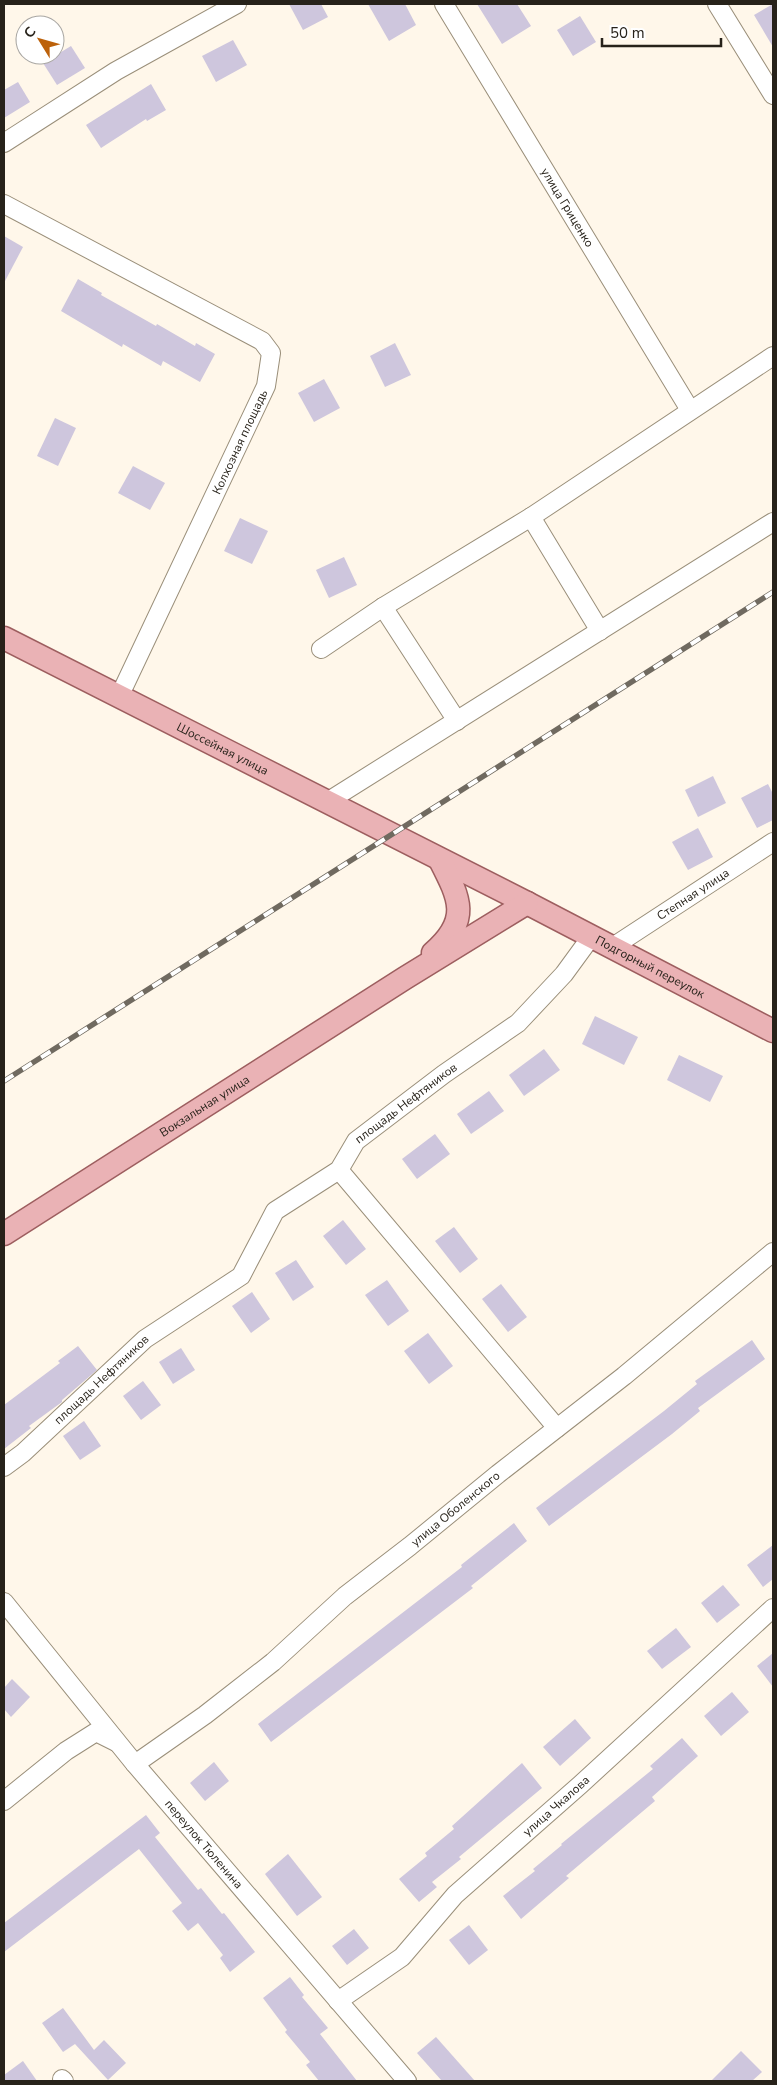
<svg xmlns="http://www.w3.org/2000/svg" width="777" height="2085" viewBox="0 0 777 2085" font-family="'Nunito Sans',sans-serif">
	<rect width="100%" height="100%" fill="#fff7ea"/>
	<g fill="#cec6dd">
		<path d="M 289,4 L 321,4 L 328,17 L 303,30 Z"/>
		<path d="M 368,4 L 405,4 L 416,25 L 389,41 Z"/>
		<path d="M 477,4 L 517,4 L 531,26 L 502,44 Z"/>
		<path d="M 773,4 L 773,47 L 754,15 Z"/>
		<path d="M 580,16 L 596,42 L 573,56 L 557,30 Z"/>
		<path d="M 233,40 L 247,65 L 216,82 L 202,56 Z"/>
		<path d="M 71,46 L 85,68 L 57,85 L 43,63 Z"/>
		<path d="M 18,82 L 30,102 L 4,118 L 4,90 Z"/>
		<path d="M 151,84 L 166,110 L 147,121 L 146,119 L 101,148 L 86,125 Z"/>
		<path d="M 4,236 L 23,247 L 4,283 Z"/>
		<path d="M 78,279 L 102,293 L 101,295 L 156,326 L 157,324 L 195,346 L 196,343 L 215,354 L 200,382 L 163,361 L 161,366 L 123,344 L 122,347 L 61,311 Z"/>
		<path d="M 395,343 L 411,375 L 385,387 L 370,356 Z"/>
		<path d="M 324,379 L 340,408 L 314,422 L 298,393 Z"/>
		<path d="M 55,418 L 76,428 L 58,466 L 37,456 Z"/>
		<path d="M 133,466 L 165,483 L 150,510 L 118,493 Z"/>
		<path d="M 240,518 L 268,531 L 252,564 L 224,551 Z"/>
		<path d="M 344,557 L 357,585 L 329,598 L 316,570 Z"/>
		<path d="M 713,776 L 726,803 L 698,817 L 685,790 Z"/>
		<path d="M 768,784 L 773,794 L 773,820 L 757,828 L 741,798 Z"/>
		<path d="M 698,828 L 713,857 L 688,870 L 672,842 Z"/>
		<path d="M 595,1016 L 638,1037 L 624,1065 L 582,1044 Z"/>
		<path d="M 544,1049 L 560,1070 L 524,1096 L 509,1075 Z"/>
		<path d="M 679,1055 L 723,1076 L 710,1102 L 667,1080 Z"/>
		<path d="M 489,1091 L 504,1111 L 471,1134 L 457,1114 Z"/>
		<path d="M 435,1134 L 450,1154 L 417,1179 L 402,1159 Z"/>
		<path d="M 343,1220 L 366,1249 L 346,1265 L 323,1236 Z"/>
		<path d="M 454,1227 L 478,1259 L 460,1273 L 435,1241 Z"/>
		<path d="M 296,1260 L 314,1287 L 293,1301 L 275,1273 Z"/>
		<path d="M 387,1280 L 409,1311 L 388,1326 L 365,1295 Z"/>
		<path d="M 501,1284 L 527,1317 L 508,1332 L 482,1299 Z"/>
		<path d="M 252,1292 L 270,1319 L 251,1333 L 232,1306 Z"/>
		<path d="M 428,1333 L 453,1366 L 429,1384 L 404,1351 Z"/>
		<path d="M 752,1340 L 765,1359 L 698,1408 L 700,1411 L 672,1434 L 549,1526 L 536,1508 L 664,1411 L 697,1384 L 695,1381 Z"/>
		<path d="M 78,1346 L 97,1370 L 62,1400 L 62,1402 L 29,1426 L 31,1428 L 4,1449 L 4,1405 L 60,1363 L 58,1361 Z"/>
		<path d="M 181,1348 L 195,1370 L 173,1384 L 159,1362 Z"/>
		<path d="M 143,1381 L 161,1405 L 141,1420 L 123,1396 Z"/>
		<path d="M 84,1421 L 101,1446 L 80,1460 L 63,1436 Z"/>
		<path d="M 514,1523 L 527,1541 L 471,1586 L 473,1588 L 271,1742 L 258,1724 L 462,1567 L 461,1565 Z"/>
		<path d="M 773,1545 L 773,1579 L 763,1587 L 747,1565 Z"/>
		<path d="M 723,1585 L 740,1605 L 717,1623 L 701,1603 Z"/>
		<path d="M 676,1628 L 691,1647 L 662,1669 L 647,1651 Z"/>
		<path d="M 773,1653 L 773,1687 L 757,1666 Z"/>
		<path d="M 12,1679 L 30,1697 L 11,1717 L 4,1709 L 4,1688 Z"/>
		<path d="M 732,1692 L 749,1712 L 721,1736 L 704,1716 Z"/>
		<path d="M 575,1719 L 591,1738 L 560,1766 L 543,1747 Z"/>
		<path d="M 682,1738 L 698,1756 L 652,1797 L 655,1801 L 566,1876 L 569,1878 L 521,1919 L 503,1896 L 535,1871 L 533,1869 L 562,1845 L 561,1844 L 653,1769 L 650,1766 Z"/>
		<path d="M 214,1762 L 229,1781 L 205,1801 L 190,1783 Z"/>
		<path d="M 522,1763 L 542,1788 L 459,1857 L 461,1859 L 432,1882 L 437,1887 L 419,1902 L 399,1879 L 427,1856 L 425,1853 L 454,1829 L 452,1826 Z"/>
		<path d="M 146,1815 L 160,1833 L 155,1837 L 198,1890 L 201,1888 L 222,1914 L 224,1913 L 255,1952 L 230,1972 L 220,1958 L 223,1955 L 198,1923 L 188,1931 L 172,1911 L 182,1903 L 139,1849 L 4,1952 L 4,1923 Z"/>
		<path d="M 288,1854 L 322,1897 L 297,1916 L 265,1874 Z"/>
		<path d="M 469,1925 L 488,1950 L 469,1965 L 449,1940 Z"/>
		<path d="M 354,1929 L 369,1948 L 347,1965 L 332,1946 Z"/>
		<path d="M 290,1977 L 304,1995 L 302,1997 L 328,2028 L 320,2034 L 357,2081 L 319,2081 L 306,2065 L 310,2062 L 285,2032 L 287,2030 L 263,1998 Z"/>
		<path d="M 63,2008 L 94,2050 L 104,2040 L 126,2063 L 108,2080 L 75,2044 L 63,2052 L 42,2023 Z"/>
		<path d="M 436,2037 L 475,2081 L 442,2081 L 417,2053 Z"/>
		<path d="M 741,2051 L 762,2072 L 752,2081 L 711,2081 Z"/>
		<path d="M 23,2061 L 37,2081 L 4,2081 L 4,2075 Z"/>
	</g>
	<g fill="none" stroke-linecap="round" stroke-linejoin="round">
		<g stroke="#9a8f7a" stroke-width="20">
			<g id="minor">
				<path id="s1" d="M 444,4 L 690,410"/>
				<path d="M 717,4 L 773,95"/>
				<path d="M 4,143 L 116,71 L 237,4"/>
				<path d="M 4,204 L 262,341 L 271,353 L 266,386 L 119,697"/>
				<path d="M 531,517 L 600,631"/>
				<path d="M 383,607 L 457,721"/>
				<path d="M 321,649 L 383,607 L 531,517 L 773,356"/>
				<path d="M 327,802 L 773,522"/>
				<path id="s2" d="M 611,948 L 773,842"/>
				<path d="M 339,1170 L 557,1428"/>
				<path id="s3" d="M 4,1467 L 23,1453 L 145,1339 L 241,1276 L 275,1211 L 339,1170 L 356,1141 L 444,1074 L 518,1023 L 564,974 L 591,937"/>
				<path id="s4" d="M 4,1602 L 135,1764 L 407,2081"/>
				<path id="s5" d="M 135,1764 L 205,1715 L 273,1662 L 345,1596 L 410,1546 L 498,1474 L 624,1376 L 773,1252"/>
				<path d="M 4,1801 L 66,1751 L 96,1732 L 116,1742"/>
				<path id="s6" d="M 338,2001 L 402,1957 L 455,1895 L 580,1785 L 773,1608"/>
				<path d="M 62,2079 L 64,2081"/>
			</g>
		</g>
		<g stroke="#9d5e5f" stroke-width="25">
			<g id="major">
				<path id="s7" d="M 4,638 L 527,903 L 773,1031"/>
				<path d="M 433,953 C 471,920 460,899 440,860"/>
				<path id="s8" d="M 4,1234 L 405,978 L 527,903"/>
			</g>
		</g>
		<use href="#minor" stroke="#fff" stroke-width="18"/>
		<use href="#major" stroke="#eab2b5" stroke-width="22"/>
		<g stroke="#706a60" stroke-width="5.5">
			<path id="rail" d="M 4,1081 L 773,592"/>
		</g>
		<use href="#rail" stroke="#fff" stroke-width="4" stroke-dasharray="11" stroke-linecap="butt"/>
	</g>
	<g text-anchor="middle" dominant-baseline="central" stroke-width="4" stroke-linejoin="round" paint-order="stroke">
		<g font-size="12" fill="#27221a" stroke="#fff">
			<text stroke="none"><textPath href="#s1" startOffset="238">улица Гриценко</textPath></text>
			<text transform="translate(240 442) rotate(-65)">Колхозная площадь</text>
			<text stroke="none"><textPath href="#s7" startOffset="245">Шоссейная улица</textPath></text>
			<text stroke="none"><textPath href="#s2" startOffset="98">Степная улица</textPath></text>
			<text stroke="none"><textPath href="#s7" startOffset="725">Подгорный переулок</textPath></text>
			<text stroke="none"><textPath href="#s3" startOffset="551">площадь Нефтяников</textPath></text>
			<text stroke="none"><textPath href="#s8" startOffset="238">Вокзальная улица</textPath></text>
			<text stroke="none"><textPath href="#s3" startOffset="131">площадь Нефтяников</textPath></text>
			<text stroke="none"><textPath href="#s5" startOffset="410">улица Оболенского</textPath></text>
			<text stroke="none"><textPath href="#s6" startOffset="294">улица Чкалова</textPath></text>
			<text stroke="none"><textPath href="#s4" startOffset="314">переулок Тюленина</textPath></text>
		</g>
	</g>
	<rect width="777" height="2085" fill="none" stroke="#27221a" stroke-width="10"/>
	<g transform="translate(40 40) rotate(307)"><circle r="24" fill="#ffffff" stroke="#a9a7a3"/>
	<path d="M0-4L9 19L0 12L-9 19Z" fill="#bc610a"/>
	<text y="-8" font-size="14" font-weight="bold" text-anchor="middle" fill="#27221a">С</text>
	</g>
	<path d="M602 38v8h119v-8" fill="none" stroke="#27221a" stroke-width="2.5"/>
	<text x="610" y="38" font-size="15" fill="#27221a" stroke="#ffffff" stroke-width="4" paint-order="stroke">50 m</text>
</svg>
